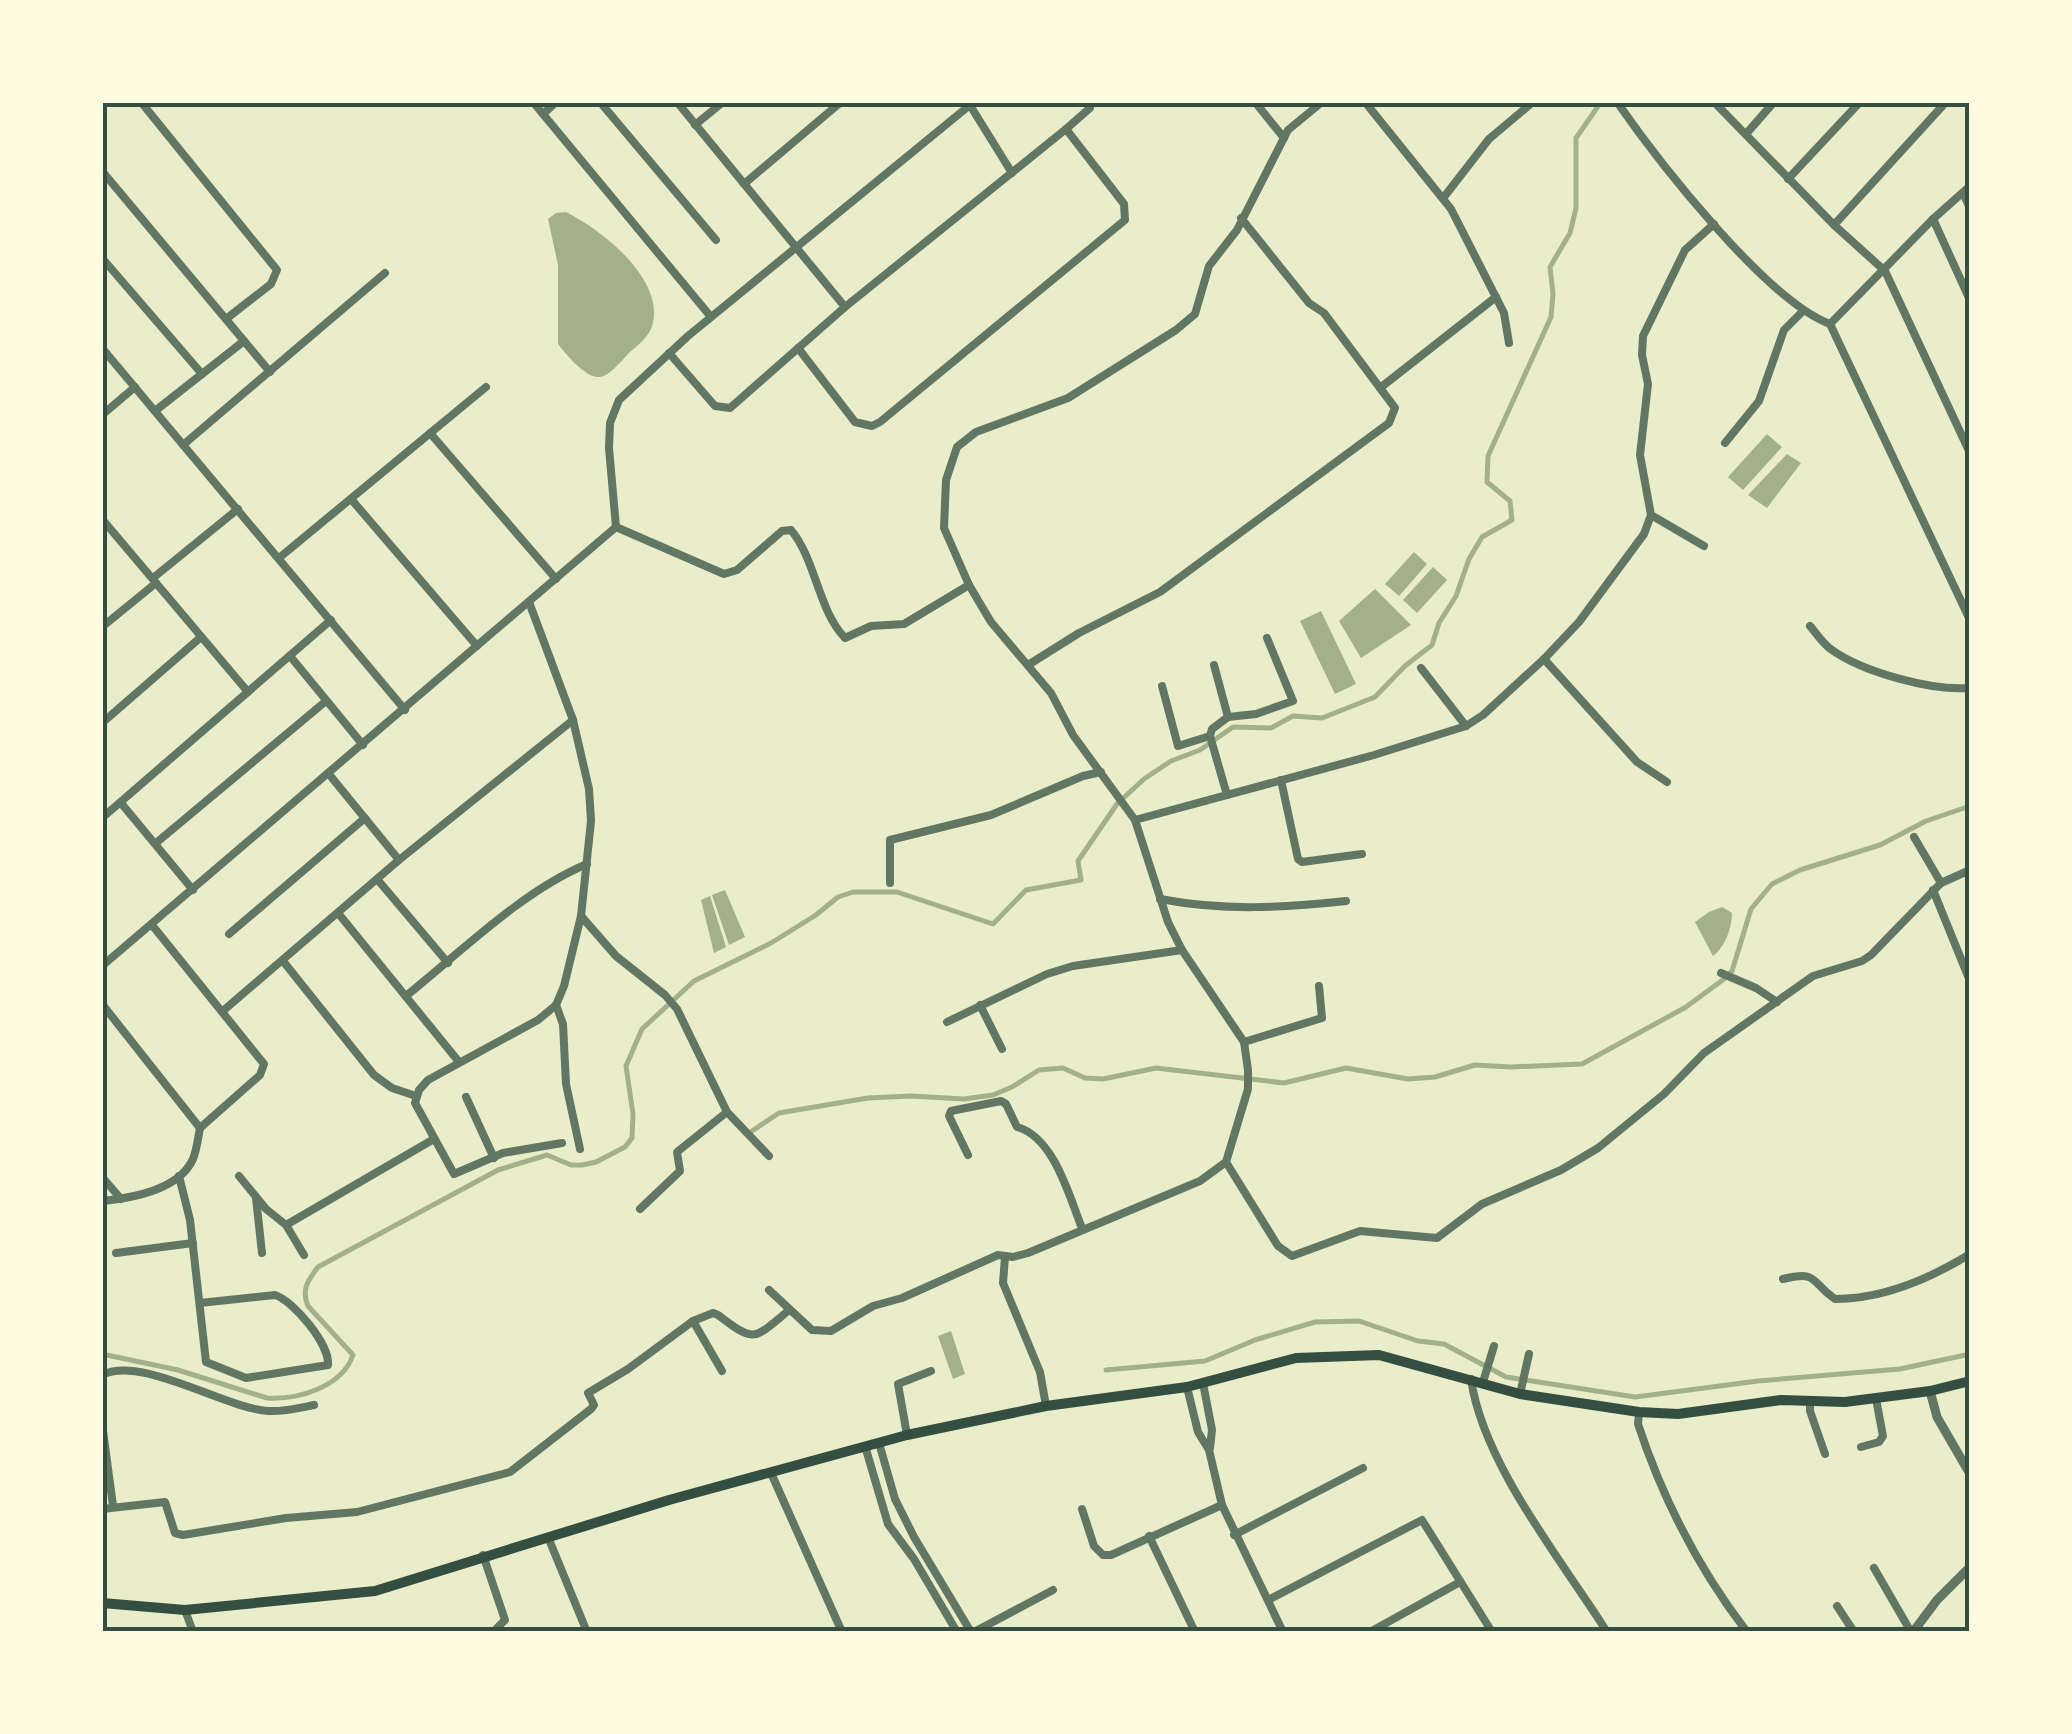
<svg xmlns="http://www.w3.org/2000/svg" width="2072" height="1734" viewBox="0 0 2072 1734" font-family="'PT Sans',sans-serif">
	<rect width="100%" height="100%" fill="#e9edc9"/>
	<g fill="#a3b18a">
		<path d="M 566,212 C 602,230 669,282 651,329 C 647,338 637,346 630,352 C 622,360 611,375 600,377 C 586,379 566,354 558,344 L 558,265 L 548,219 L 556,213 Z"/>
		<path d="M 1767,434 L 1782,447 L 1743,490 L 1728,477 Z"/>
		<path d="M 1787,454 L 1801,463 L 1767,508 L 1748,495 Z"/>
		<path d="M 1414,552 L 1427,564 L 1399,596 L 1385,584 Z"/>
		<path d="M 1433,567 L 1447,580 L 1417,613 L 1403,600 Z"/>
		<path d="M 1375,589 L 1411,625 L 1361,658 L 1339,621 Z"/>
		<path d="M 1321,611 L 1356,684 L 1335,694 L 1300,621 Z"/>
		<path d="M 725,890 L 745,937 L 729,945 L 712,895 Z"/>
		<path d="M 710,896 L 726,947 L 714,953 L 701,900 Z"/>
		<path d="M 1722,907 L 1732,913 C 1732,928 1725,947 1713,956 L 1695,922 L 1709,912 Z"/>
		<path d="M 951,1331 L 965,1374 L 953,1379 L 938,1336 Z"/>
	</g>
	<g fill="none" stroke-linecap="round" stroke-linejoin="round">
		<g stroke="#a3b18a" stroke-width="5">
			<path d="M 749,1133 L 779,1113 L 868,1098 L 911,1096 L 964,1099 L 993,1095 L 1012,1087 L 1039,1070 L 1063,1068 L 1085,1078 L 1103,1079 L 1156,1068 L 1284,1083 L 1346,1068 L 1408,1079 L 1435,1077 L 1475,1065 L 1511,1067 L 1582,1064 L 1686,1007 L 1724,979 L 1732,971 L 1751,909 L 1772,884 L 1800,870 L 1880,845 L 1926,821 L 1970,806"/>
			<path d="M 102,1354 L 178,1370 L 267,1398 C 298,1400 342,1387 353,1355 L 308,1306 C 301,1290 308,1280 318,1267 L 498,1170 L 547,1155 L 571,1165 L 582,1165 L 596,1162 L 625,1147 L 632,1138 L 633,1114 L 626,1066 L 642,1029 L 694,981 L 771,943 L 816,915 L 838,897 L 853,892 L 897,892 L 993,924 L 1026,890 L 1081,880 L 1078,861 L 1117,804 L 1144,779 L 1171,761 L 1200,750 L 1233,727 L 1271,728 L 1293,716 L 1322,718 L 1375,697 L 1405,666 L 1432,645 L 1439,623 L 1456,596 L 1469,559 L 1482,537 L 1512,520 L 1510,501 L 1487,482 L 1488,456 L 1551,317 L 1553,294 L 1550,267 L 1570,233 L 1576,208 L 1576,138 L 1601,102"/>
			<path d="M 1106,1370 L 1205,1361 L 1255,1340 L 1315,1322 L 1359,1321 L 1418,1341 L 1444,1344 L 1506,1377 L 1635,1397 L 1758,1381 L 1900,1369 L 1970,1354"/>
		</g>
		<g stroke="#617663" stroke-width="8">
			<path d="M 141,102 L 277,270 L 271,284 L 226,319"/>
			<path d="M 533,102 L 711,317"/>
			<path d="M 600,102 L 716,240"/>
			<path d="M 677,102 L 845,307"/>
			<path d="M 968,102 L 1012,173"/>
			<path d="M 1255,102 L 1284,138"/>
			<path d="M 1365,102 L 1451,209 L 1504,313 L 1509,343"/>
			<path d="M 1617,102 C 1658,161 1766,300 1830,324 L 1970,620"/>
			<path d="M 1714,102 L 1834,225 L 1885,271 L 1970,453"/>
			<path d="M 543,114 L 556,102"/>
			<path d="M 695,125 L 723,102"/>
			<path d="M 1746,134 L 1774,102"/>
			<path d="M 102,171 L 270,372"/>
			<path d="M 1788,179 L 1860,102"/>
			<path d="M 744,184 L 841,102"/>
			<path d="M 1963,193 L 1970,208"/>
			<path d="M 1444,197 L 1489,139 L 1533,102"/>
			<path d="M 1933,219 L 1970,300"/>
			<path d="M 1834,225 L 1946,102"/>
			<path d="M 102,258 L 202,374 L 155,411"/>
			<path d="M 1830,324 L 1933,219 L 1970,186"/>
			<path d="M 102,348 L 405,710"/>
			<path d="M 798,348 L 855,422 L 872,426 L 880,422 L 1125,220 L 1124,204 L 1066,129"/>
			<path d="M 669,353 L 715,406 L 730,408 L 845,307 L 1066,129 L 1090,108 L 1091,102"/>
			<path d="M 202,374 L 244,341"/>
			<path d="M 1380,388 L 1496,297"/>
			<path d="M 102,415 L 135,387"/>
			<path d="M 430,433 L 556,579"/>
			<path d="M 1725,443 L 1759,401 L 1784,330 L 1802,312"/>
			<path d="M 183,445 L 385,273"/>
			<path d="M 351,499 L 477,646"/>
			<path d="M 1651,515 L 1704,546"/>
			<path d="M 102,519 L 248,692"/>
			<path d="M 616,527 L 609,448 L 610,423 L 619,400 L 688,336 L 970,105"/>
			<path d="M 616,527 L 724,574 L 737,570 L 782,531 L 791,530 C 816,560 818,610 845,638 L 871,626 L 904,624 L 969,585"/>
			<path d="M 279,558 L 486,387"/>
			<path d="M 153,578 L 238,509"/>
			<path d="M 529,602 L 573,720 L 589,789 L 591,821 L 581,916 L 564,986 L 556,1005 L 538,1020 L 428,1080 L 419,1090 L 415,1103 L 454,1174 L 503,1153 L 562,1143"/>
			<path d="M 1810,626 C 1817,634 1823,644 1832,650 C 1863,672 1931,691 1970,688"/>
			<path d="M 102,627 L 156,583"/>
			<path d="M 290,656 L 363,745"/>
			<path d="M 1544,659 L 1637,762 L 1667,782"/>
			<path d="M 1028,665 L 1079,633 L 1160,592 L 1389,423 L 1395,408 L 1324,313 L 1309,303 L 1241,218"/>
			<path d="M 1214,665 L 1228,717 L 1212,729 L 1210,736 L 1227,795"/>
			<path d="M 1421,668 L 1466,726"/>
			<path d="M 1162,686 L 1178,746 L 1210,736"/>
			<path d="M 1228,717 L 1256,714 L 1293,701 L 1267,638"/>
			<path d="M 102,723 L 201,637"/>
			<path d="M 328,773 L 399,860"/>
			<path d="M 1281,780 L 1298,859 L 1302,862 L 1362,854"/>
			<path d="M 121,803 L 193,890"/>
			<path d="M 102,818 L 331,620"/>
			<path d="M 1135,820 L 1374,755 L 1466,726 L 1483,715 L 1544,659 L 1579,622 L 1644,534 L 1651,515 L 1640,455 L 1648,384 L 1642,355 L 1643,336 L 1685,250 L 1714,224"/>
			<path d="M 1914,837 L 1941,883"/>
			<path d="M 156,843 L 326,701"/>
			<path d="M 377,879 L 448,963"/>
			<path d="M 890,883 L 890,840 L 991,815 L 1083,776 L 1101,772"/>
			<path d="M 1933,890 L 1970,981"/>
			<path d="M 1160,899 C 1223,911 1282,908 1346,901"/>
			<path d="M 338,913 L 459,1062"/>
			<path d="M 581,916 L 616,956 L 665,995 L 677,1009 L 727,1112 L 769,1156"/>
			<path d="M 152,925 L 264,1064 L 260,1075 L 200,1128"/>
			<path d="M 229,934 L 365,818"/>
			<path d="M 283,961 L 374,1075 L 392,1088 L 416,1096"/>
			<path d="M 102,966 L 616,527"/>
			<path d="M 1721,973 L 1756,988 L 1777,1002"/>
			<path d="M 406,996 C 461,952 522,891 587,864"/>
			<path d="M 102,1004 L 200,1128"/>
			<path d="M 556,1005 L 563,1024 L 566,1084 L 580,1149"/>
			<path d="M 980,1005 L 1002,1049"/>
			<path d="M 224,1010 L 399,860 L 573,720"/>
			<path d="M 947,1022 L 1047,974 L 1073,966 L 1182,950"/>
			<path d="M 1244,1042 L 1322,1018 L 1319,986"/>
			<path d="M 466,1097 L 494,1158"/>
			<path d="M 968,1155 L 949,1116 L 951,1111 L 1001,1101 L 1006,1104 L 1017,1127 C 1054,1137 1069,1196 1082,1228"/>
			<path d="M 1226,1162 L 1278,1246 L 1292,1256 L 1360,1231 L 1437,1238 L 1482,1204 L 1561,1170 L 1598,1148 L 1664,1094 L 1704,1053 L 1813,976 L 1862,961 L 1871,955 L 1941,883 L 1970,870"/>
			<path d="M 179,1176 L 190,1220 L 206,1362 L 246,1378 L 328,1365 C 330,1345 294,1301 275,1295 L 200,1303"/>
			<path d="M 239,1176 L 266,1209 L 286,1225 L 434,1139"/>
			<path d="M 102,1177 L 121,1199"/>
			<path d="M 256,1198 L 262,1253"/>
			<path d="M 102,1201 C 133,1198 179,1190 193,1159 C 197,1149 198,1138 200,1128"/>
			<path d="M 640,1209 L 680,1171 L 677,1152 L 727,1112"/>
			<path d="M 286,1225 L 304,1255"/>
			<path d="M 116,1253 L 193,1243"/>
			<path d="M 1005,1257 L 1003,1283 L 1040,1372 L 1046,1406"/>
			<path d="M 1783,1279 C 1819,1270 1810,1282 1835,1299 C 1882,1299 1931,1278 1970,1254"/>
			<path d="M 769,1290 L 812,1330 L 831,1331 L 873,1306 L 902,1298 L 998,1255 L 1013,1257 L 1028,1253 L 1200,1181 L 1226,1162 L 1248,1089 L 1248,1070 L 1244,1042 L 1182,950 L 1168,922 L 1135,820 L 1073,735 L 1051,693 L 991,622 L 969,585 L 944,528 L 946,480 L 957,447 L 976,432 L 1068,398 L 1176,330 L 1195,314 L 1209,266 L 1237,230 L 1288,130 L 1322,102"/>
			<path d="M 693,1321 L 722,1371"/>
			<path d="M 102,1375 C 141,1355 224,1408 268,1411 C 283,1412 299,1408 314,1405"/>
			<path d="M 1471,1379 C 1483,1464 1561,1559 1607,1632"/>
			<path d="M 1483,1382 L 1494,1346"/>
			<path d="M 1203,1383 L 1212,1430 L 1210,1448"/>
			<path d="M 1187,1387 L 1198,1432 L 1209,1450 L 1222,1505 L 1283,1632"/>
			<path d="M 1520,1394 L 1529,1354"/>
			<path d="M 1810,1401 L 1810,1411 L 1825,1454"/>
			<path d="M 1639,1412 L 1638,1424 C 1663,1500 1698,1568 1747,1632"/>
			<path d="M 102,1423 L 113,1506"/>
			<path d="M 907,1435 L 898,1384 L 931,1371"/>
			<path d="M 879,1443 L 895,1499 L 914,1537 L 971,1632"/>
			<path d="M 865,1446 L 888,1524 L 914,1559 L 957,1632"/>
			<path d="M 1861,1447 L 1879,1442 L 1883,1436 L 1876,1399"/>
			<path d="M 771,1473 L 842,1632"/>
			<path d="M 102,1509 L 165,1502 L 175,1533 L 183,1535 L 286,1518 L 357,1512 L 510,1472 L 591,1409 L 594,1405 L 588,1393 L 628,1369 L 693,1321 L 713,1313 L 718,1315 C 755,1343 753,1340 788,1311"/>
			<path d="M 1082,1509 L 1094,1546 L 1103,1555 L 1111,1555 L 1222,1505"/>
			<path d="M 1234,1535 L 1363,1468"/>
			<path d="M 1149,1536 L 1195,1632"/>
			<path d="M 548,1537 L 587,1632"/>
			<path d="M 483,1555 L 505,1620 L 496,1629 L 497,1632"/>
			<path d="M 1874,1568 L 1911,1632"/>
			<path d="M 1268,1600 L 1422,1520 L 1492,1632"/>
			<path d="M 1837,1606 L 1854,1632"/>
			<path d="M 185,1610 L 193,1632"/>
			<path d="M 974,1632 L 1053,1590"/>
			<path d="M 1370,1632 L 1460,1582"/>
		</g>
		<g stroke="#617663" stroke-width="9">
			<path d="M 1930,1391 L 1937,1417 L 1970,1474"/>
			<path d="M 1913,1632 L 1937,1600 L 1970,1567"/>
		</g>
		<path stroke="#344e41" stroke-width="10" d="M 102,1603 L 185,1610 L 375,1591 L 669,1500 L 907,1435 L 1046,1406 L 1187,1387 L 1296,1358 L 1379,1355 L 1520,1394 L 1639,1412 L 1678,1414 L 1781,1400 L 1845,1402 L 1930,1391 L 1970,1381"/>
	</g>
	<rect width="2072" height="1734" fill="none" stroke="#fefae0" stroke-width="210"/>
	<rect x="105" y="105" width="1862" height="1524" fill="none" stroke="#344e41" stroke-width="4"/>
</svg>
